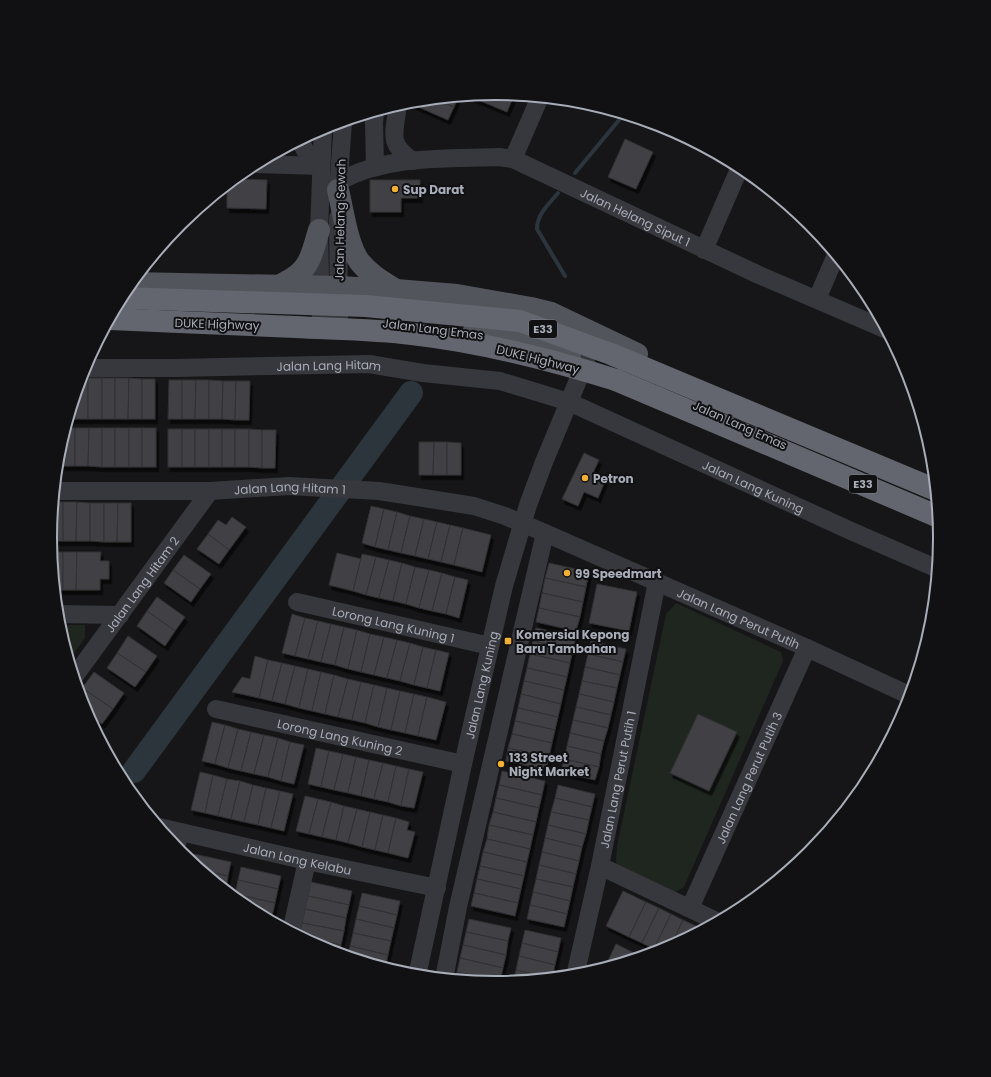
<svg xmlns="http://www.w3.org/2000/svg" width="991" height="1077" viewBox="0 0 991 1077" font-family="Poppins,sans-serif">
	<defs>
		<filter id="shadow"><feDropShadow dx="2.5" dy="4.5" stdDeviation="0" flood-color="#0009"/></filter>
	</defs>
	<rect width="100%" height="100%" fill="#161618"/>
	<g fill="#1e261f">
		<path d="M 676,603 L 781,652 L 783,661 L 684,887 L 674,893 L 617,866 L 616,861 L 617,846 L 666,614 Z"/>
		<path d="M 59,625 L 85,625 L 85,638 L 69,660 Z"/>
	</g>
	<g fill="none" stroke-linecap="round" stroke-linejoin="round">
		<g stroke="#2c353c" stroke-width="4">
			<path d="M 575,173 L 624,114"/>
			<path d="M 558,193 C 549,204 537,214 537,229 L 565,276"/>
		</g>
		<path stroke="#2c353c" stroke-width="24" d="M 134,771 L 411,393"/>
	</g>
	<g fill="#404145" stroke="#303034" filter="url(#shadow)">
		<path d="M 496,93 L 514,95 L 512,100 Z"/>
		<path d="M 496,93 L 512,100 L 507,112 L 471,97 L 471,95 Z"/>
		<path d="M 458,97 L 454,107 L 434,99 Z"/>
		<path d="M 434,99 L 454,107 L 448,120 L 407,102 Z"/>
		<path d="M 625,139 L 653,152 L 636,189 L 608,177 Z"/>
		<path d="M 235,179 L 267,180 L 266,209 L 227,208 L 227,185 Z"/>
		<path d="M 370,180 L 420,180 L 420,198 L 401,198 L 401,212 L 370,212 Z"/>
		<path d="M 81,378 L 88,378 L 88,419 L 75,419 L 75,398 Z"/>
		<rect x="88" y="378" width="14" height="41"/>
		<rect x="102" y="378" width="13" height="41"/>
		<path d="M 115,378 L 129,378 L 128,419 L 115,419 Z"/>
		<path d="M 129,378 L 142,379 L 142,419 L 128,419 Z"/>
		<rect x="142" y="379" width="13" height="40"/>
		<path d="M 169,380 L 182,380 L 182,419 L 168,419 Z"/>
		<path d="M 182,380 L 196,380 L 195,419 L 182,419 Z"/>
		<path d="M 196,380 L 209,380 L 209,419 L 195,419 Z"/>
		<path d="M 209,380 L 223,381 L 222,419 L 209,419 Z"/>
		<path d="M 223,381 L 236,381 L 235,420 L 222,419 Z"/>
		<path d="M 236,381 L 250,381 L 249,420 L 235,420 Z"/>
		<path d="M 75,398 L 75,419 L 68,419 Z"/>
		<path d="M 66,428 L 75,428 L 75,466 L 61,466 L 62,442 Z"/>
		<path d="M 75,428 L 89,428 L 88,466 L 75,466 Z"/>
		<path d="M 89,428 L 102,428 L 102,467 L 88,466 Z"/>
		<rect x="102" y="428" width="13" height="39"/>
		<rect x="115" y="428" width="14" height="39"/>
		<rect x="129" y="428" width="13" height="39"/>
		<rect x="142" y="428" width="14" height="39"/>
		<rect x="168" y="429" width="14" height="38"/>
		<rect x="182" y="429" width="13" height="38"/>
		<rect x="195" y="429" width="14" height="38"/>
		<rect x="209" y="429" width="13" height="38"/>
		<rect x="222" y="429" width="13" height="38"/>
		<rect x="235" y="429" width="14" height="38"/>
		<path d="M 249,429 L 262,430 L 262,468 L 249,467 Z"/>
		<path d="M 262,430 L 276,430 L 275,468 L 262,468 Z"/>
		<path d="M 62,442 L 61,466 L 57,466 L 59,451 Z"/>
		<path d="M 419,442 L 434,442 L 433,475 L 419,475 Z"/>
		<path d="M 434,442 L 447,442 L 447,475 L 433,475 Z"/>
		<path d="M 447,442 L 461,443 L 461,475 L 447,475 Z"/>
		<path d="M 584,453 L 599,460 L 592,475 L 605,481 L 598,498 L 584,492 L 578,506 L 562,499 Z"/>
		<path d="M 54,502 L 63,502 L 63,541 L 50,541 Z"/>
		<path d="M 63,502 L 77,502 L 76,541 L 63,541 Z"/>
		<path d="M 77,502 L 90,503 L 90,541 L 76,541 Z"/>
		<path d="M 90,503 L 104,503 L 104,542 L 90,541 Z"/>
		<path d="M 104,503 L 118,503 L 117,542 L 104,542 Z"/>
		<path d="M 118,503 L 131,503 L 131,542 L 117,542 Z"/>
		<path d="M 371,506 L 384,509 L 375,547 L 362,543 Z"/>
		<path d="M 384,509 L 397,512 L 388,550 L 375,547 Z"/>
		<path d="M 397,512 L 410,516 L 401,553 L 388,550 Z"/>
		<path d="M 410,516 L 424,519 L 415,556 L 401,553 Z"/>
		<path d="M 232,517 L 246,527 L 229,550 L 208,534 L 218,520 L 226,525 Z"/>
		<path d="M 424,519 L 437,522 L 428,559 L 415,556 Z"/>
		<path d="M 437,522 L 450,525 L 441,562 L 428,559 Z"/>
		<path d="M 450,525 L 463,528 L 454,565 L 441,562 Z"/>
		<path d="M 463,528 L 491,535 L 482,572 L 454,565 Z"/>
		<path d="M 208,534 L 229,550 L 219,564 L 197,549 Z"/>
		<path d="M 51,552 L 63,552 L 63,590 L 55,590 Z"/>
		<path d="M 63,552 L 77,552 L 76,590 L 63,590 Z"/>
		<path d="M 77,552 L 101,552 L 100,561 L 109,561 L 109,579 L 100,579 L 100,590 L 76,590 Z"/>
		<path d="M 337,553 L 361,559 L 353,591 L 329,585 Z"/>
		<path d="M 362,554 L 376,557 L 366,595 L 353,591 Z"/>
		<path d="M 184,555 L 211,574 L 200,589 L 173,570 Z"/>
		<path d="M 376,557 L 389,560 L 379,598 L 366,595 Z"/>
		<path d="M 389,560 L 402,563 L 393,601 L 379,598 Z"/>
		<path d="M 402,563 L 415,567 L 406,604 L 393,601 Z"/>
		<path d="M 549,563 L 589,572 L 586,587 L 545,578 Z"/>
		<path d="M 415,567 L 429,570 L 419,608 L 406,604 Z"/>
		<path d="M 173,570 L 200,589 L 191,602 L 164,583 Z"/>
		<path d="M 429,570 L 442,573 L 432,611 L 419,608 Z"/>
		<path d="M 442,573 L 455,577 L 446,614 L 432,611 Z"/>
		<path d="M 455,577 L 468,580 L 459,618 L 446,614 Z"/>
		<path d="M 545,578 L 586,587 L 583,602 L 542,593 Z"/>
		<path d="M 597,584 L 637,592 L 629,631 L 589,623 Z"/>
		<path d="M 542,593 L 583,602 L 580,617 L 539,608 Z"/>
		<path d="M 157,597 L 185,617 L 175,631 L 147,611 Z"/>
		<path d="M 539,608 L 580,617 L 576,631 L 536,622 Z"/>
		<path d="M 147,611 L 175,631 L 165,646 L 137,626 Z"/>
		<path d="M 292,614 L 305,618 L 295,656 L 282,653 Z"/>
		<path d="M 305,618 L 318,621 L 308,659 L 295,656 Z"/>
		<path d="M 318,621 L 331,624 L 321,662 L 308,659 Z"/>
		<path d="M 331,624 L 344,627 L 335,665 L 321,662 Z"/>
		<path d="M 344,627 L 357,630 L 348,669 L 335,665 Z"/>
		<path d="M 536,628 L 576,637 L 573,650 L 533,641 Z"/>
		<path d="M 357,630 L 370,634 L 361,672 L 348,669 Z"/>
		<path d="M 370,634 L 384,637 L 374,675 L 361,672 Z"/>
		<path d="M 128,636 L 157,656 L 146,672 L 117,653 Z"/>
		<path d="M 384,637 L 397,640 L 387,678 L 374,675 Z"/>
		<path d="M 397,640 L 410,643 L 400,681 L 387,678 Z"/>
		<path d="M 533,641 L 573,650 L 570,663 L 530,654 Z"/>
		<path d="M 591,641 L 626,649 L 623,662 L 588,654 Z"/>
		<path d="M 410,643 L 423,647 L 414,685 L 400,681 Z"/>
		<path d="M 423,647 L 436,650 L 427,688 L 414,685 Z"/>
		<path d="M 436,650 L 449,653 L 440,691 L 427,688 Z"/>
		<path d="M 117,653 L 146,672 L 135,687 L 107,668 Z"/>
		<path d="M 530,654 L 570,663 L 567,677 L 527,668 Z"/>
		<path d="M 588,654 L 623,662 L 620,675 L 585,667 Z"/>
		<path d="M 255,656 L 268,660 L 259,698 L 232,692 L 242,677 L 250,679 Z"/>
		<path d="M 268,660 L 282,663 L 272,701 L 259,698 Z"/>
		<path d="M 282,663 L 295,666 L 285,704 L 272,701 Z"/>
		<path d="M 295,666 L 308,669 L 299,708 L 285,704 Z"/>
		<path d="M 585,667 L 620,675 L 617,688 L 582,681 Z"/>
		<path d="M 527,668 L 567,677 L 564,690 L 524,681 Z"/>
		<path d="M 308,669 L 321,672 L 312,711 L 299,708 Z"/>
		<path d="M 94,672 L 124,693 L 113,709 L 82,688 Z"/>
		<path d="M 321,672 L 334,675 L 325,714 L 312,711 Z"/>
		<path d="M 334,675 L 348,679 L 338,717 L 325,714 Z"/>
		<path d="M 348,679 L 361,682 L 352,720 L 338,717 Z"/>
		<path d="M 524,681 L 564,690 L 561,704 L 521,694 Z"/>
		<path d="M 582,681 L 617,688 L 614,702 L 579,694 Z"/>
		<path d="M 361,682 L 374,685 L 365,723 L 352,720 Z"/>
		<path d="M 374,685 L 387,688 L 378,727 L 365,723 Z"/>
		<path d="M 82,688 L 113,709 L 102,724 L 86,713 L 79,693 Z"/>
		<path d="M 387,688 L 400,691 L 391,730 L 378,727 Z"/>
		<path d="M 400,691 L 414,694 L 405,733 L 391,730 Z"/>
		<path d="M 414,694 L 427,697 L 418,736 L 405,733 Z"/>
		<path d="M 521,694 L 561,704 L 558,717 L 518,708 Z"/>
		<path d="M 579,694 L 614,702 L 611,715 L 576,707 Z"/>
		<path d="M 427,697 L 446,702 L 436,740 L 418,736 Z"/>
		<path d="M 576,707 L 611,715 L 608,728 L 573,720 Z"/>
		<path d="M 518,708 L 558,717 L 555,730 L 515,721 Z"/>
		<path d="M 698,714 L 737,732 L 709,791 L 670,773 Z"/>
		<path d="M 573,720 L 608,728 L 604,741 L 570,733 Z"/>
		<path d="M 515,721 L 555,730 L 552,743 L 512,734 Z"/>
		<path d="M 212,722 L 225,725 L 215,764 L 202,761 Z"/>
		<path d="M 225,725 L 238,729 L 228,768 L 215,764 Z"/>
		<path d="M 238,729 L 251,732 L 241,771 L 228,768 Z"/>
		<path d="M 251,732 L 264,735 L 254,774 L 241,771 Z"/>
		<path d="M 570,733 L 604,741 L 601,754 L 567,746 Z"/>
		<path d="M 512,734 L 552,743 L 549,757 L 508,748 Z"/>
		<path d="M 264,735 L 278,738 L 268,777 L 254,774 Z"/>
		<path d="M 278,738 L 290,742 L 281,781 L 268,777 Z"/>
		<path d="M 290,742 L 304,745 L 294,784 L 281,781 Z"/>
		<path d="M 567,746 L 601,754 L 599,767 L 564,759 Z"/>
		<path d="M 316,748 L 329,751 L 321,787 L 308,784 Z"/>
		<path d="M 508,748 L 549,757 L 546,770 L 506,761 Z"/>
		<path d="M 329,751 L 343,754 L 334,790 L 321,787 Z"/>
		<path d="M 343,754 L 356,757 L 348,793 L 334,790 Z"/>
		<path d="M 356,757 L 369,760 L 361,796 L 348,793 Z"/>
		<path d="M 564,759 L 599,767 L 595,780 L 561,772 Z"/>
		<path d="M 369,760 L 383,763 L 374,799 L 361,796 Z"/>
		<path d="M 383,763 L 396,766 L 388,802 L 374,799 Z"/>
		<path d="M 396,766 L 409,769 L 401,806 L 388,802 Z"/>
		<path d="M 409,769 L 423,772 L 414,808 L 401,806 Z"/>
		<path d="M 502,771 L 545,781 L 542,795 L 499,785 Z"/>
		<path d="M 200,772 L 213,775 L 205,813 L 191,810 Z"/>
		<path d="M 213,775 L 227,779 L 218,816 L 205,813 Z"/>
		<path d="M 227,779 L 240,781 L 231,819 L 218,816 Z"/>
		<path d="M 240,781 L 253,785 L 244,822 L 231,819 Z"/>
		<path d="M 253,785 L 266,788 L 258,825 L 244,822 Z"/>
		<path d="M 499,785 L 542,795 L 539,808 L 496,798 Z"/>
		<path d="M 558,785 L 595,794 L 592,807 L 555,798 Z"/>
		<path d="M 266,788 L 280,791 L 271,828 L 258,825 Z"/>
		<path d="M 280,791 L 293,794 L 284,831 L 271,828 Z"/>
		<path d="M 305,796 L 318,799 L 309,834 L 296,831 Z"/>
		<path d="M 496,798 L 539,808 L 536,822 L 493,812 Z"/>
		<path d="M 555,798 L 592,807 L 589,820 L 551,812 Z"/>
		<path d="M 318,799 L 331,802 L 322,837 L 309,834 Z"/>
		<path d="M 331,802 L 344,806 L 336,840 L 322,837 Z"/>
		<path d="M 344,806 L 357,809 L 348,843 L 336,840 Z"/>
		<path d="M 357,809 L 370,812 L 362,847 L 348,843 Z"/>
		<path d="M 370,812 L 383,815 L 375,850 L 362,847 Z"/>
		<path d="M 493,812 L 536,822 L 533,835 L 489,825 Z"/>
		<path d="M 551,812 L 589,820 L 586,834 L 548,825 Z"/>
		<path d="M 383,815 L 396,818 L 388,853 L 375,850 Z"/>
		<path d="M 396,818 L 409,822 L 407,830 L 415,832 L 408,858 L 388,853 Z"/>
		<path d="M 489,825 L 533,835 L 530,849 L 487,839 Z"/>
		<path d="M 548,825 L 586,834 L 582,847 L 545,838 Z"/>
		<path d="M 545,838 L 582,847 L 579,861 L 542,852 Z"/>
		<path d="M 487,839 L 530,849 L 527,862 L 483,852 Z"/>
		<path d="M 483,852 L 527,862 L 524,876 L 480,866 Z"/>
		<path d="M 542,852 L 579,861 L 576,874 L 539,865 Z"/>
		<path d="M 194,854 L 231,862 L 228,876 L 200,870 L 192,863 Z"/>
		<path d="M 539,865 L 576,874 L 573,887 L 536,879 Z"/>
		<path d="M 480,866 L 524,876 L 521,889 L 477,879 Z"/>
		<path d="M 241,867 L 281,876 L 278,889 L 238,880 Z"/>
		<path d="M 200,870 L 228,876 L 226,889 L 223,888 Z"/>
		<path d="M 477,879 L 521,889 L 518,903 L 474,893 Z"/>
		<path d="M 536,879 L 573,887 L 570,901 L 533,892 Z"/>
		<path d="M 238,880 L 278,889 L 275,903 L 235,894 Z"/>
		<path d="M 311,882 L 352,891 L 349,905 L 308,896 Z"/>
		<path d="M 623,891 L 646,902 L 629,937 L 606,926 Z"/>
		<path d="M 533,892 L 570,901 L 567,914 L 530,905 Z"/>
		<path d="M 362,893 L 400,901 L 397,915 L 359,906 Z"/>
		<path d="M 474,893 L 518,903 L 515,916 L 471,906 Z"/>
		<path d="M 235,894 L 275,903 L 272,916 L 253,912 L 248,909 L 234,898 Z"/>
		<path d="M 308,896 L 349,905 L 346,918 L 305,909 Z"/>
		<path d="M 646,902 L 659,908 L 642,943 L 629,937 Z"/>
		<path d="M 530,905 L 567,914 L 564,927 L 527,919 Z"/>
		<path d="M 359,906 L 397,915 L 394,928 L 356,919 Z"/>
		<path d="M 659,908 L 671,914 L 654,949 L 642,943 Z"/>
		<path d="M 305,909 L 346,918 L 344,931 L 302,923 Z"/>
		<path d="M 253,912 L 272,916 L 271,921 Z"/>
		<path d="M 671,914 L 683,920 L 670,948 L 660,952 L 654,949 Z"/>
		<path d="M 356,919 L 394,928 L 391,941 L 353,933 Z"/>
		<path d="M 469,919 L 511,928 L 508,941 L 466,932 Z"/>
		<path d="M 683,920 L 696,926 L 691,937 L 670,948 Z"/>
		<path d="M 302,923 L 344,931 L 341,945 L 300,936 Z"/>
		<path d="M 696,926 L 704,930 L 691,937 Z"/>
		<path d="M 525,930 L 561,938 L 558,952 L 522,943 Z"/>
		<path d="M 466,932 L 508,941 L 506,955 L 463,945 Z"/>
		<path d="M 353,933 L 391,941 L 388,955 L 350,946 Z"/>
		<path d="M 300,936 L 341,945 L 339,954 L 325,950 Z"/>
		<path d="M 522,943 L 558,952 L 555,965 L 519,956 Z"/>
		<path d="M 616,944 L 638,955 L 636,959 L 604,969 Z"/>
		<path d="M 463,945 L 506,955 L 503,968 L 460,958 Z"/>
		<path d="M 350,946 L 388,955 L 385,968 L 347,957 Z"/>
		<path d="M 519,956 L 555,965 L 552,978 L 516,970 Z"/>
		<path d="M 460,958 L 503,968 L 500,981 L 457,972 Z"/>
		<path d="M 516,970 L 552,978 L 513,982 Z"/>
		<path d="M 457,972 L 500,981 L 499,984 L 455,980 Z"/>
	</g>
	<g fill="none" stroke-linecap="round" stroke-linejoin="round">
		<g stroke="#37383d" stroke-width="18">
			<path d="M 375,112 L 374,123 L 375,166"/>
			<path d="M 397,112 C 393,137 390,145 413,161"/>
			<path d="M 300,141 L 314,166"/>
			<path d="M 513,159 L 540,97"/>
			<path d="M 255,164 L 321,166"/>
			<path id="s1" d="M 340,181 C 387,155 446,159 499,157 L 513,159 L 759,275 L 887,330"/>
			<path d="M 338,191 L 343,122"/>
			<path d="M 338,218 L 339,319"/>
			<path d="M 704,250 L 740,167"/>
			<path d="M 817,299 L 836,255"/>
			<path d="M 321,318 L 319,230 L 323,128"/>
			<path id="s2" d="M 84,368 L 175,368 L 369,364 L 423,373 L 500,381 L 569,402 L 851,531 L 938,569"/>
			<path id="s3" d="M 55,491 L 210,491 L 289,486 L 379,491 L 474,506 L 505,516 L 545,533 L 807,648 L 911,696"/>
			<path id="s4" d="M 297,602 L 490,646"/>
			<path d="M 57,614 L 120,615"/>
			<path id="s5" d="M 74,677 L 210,491"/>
			<path id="s6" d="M 216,709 L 463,764"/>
			<path id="s7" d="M 159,827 L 307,861 L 437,888"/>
			<path d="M 176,848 L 180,832"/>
			<path d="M 600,866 L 718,922"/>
			<path id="s8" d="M 690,908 L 807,648"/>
			<path d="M 291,932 L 307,861"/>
			<path id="s9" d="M 417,976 L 463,764 L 504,586 L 528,505 L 544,462 L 586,361"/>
			<path id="s10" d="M 575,976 L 600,866 L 657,582"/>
			<path d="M 444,979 L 458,907 L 545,533"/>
		</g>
		<g stroke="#53555c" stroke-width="22">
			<path d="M 338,190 C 343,210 347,244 359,261 C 369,274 383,282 396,290"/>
			<path d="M 131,283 L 339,287 L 396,290 L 457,295 L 531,308 L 551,313 L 637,354"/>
			<path d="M 278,286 C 284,283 291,280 297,275 C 311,265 314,246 319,230"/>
			<path d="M 473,333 L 506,339 L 570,356"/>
		</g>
		<path stroke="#63666e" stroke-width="22" d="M 616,380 L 939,517"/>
		<g stroke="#63666e" stroke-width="22">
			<path d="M 122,298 L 366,306 L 520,321 L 611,354 L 936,490"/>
			<path d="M 110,319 C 172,322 233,324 295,327 C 334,329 374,329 412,334 C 482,342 549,359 616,380"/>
		</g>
	</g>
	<g fill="#f2b134" stroke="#111113" stroke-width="1.5">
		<circle cx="395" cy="189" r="4"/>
		<circle cx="585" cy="478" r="4"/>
		<circle cx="567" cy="573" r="4"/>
		<rect x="504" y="637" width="8" height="8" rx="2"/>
		<circle cx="501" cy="764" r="4"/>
	</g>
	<g text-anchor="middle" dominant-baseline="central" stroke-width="4" stroke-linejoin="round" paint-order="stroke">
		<g fill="#111113" stroke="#7b7e86" stroke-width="1">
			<rect x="529" y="320" width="28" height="18" rx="3"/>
			<rect x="849" y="475" width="28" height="18" rx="3"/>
		</g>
		<g font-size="11" font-weight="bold" fill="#a8adb8">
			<text x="543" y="329">E33</text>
			<text x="863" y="484">E33</text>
		</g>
		<g font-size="12" font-weight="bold" fill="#a8adb8" stroke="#111113" text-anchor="start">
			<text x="403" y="189">Sup Darat</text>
			<text x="593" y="478">Petron</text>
			<text x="575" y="573">99 Speedmart</text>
			<text x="516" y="634">Komersial Kepong<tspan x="516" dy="14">Baru Tambahan</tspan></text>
			<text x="509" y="757">133 Street<tspan x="509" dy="14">Night Market</tspan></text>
		</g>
		<g font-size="12" fill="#a8adb8" stroke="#111113">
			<text stroke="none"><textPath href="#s1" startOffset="312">Jalan Helang Siput 1</textPath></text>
			<text transform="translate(340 220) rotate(-89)">Jalan Helang Sewah</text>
			<text transform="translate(217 324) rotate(2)">DUKE Highway</text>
			<text transform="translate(433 329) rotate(7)">Jalan Lang Emas</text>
			<text transform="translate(538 359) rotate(14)">DUKE Highway</text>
			<text stroke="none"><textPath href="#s2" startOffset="245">Jalan Lang Hitam</textPath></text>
			<text transform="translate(740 425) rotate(24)">Jalan Lang Emas</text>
			<text stroke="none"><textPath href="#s2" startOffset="692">Jalan Lang Kuning</textPath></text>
			<text stroke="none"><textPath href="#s3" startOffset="235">Jalan Lang Hitam 1</textPath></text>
			<text stroke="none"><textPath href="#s5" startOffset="115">Jalan Lang Hitam 2</textPath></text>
			<text stroke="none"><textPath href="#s3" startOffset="708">Jalan Lang Perut Putih</textPath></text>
			<text stroke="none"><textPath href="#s4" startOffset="99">Lorong Lang Kuning 1</textPath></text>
			<text stroke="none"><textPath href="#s9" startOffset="298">Jalan Lang Kuning</textPath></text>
			<text stroke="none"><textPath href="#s6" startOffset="127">Lorong Lang Kuning 2</textPath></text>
			<text stroke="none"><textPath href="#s8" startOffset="143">Jalan Lang Perut Putih 3</textPath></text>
			<text stroke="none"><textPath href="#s10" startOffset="201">Jalan Lang Perut Putih 1</textPath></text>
			<text stroke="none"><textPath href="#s7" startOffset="142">Jalan Lang Kelabu</textPath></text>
		</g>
	</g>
	<path d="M0 0H991V1077H0ZM57 538a438 438 0 1 1 876 0a438 438 0 1 1-876 0Z" fill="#111113" fill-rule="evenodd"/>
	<path fill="none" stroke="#a8adb8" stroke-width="2" d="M57 538a438 438 0 1 1 876 0a438 438 0 1 1-876 0Z"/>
</svg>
